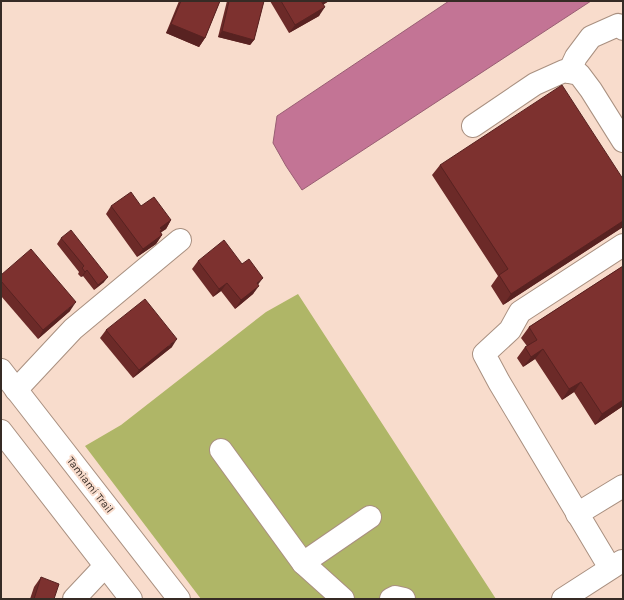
<svg xmlns="http://www.w3.org/2000/svg" width="624" height="600" viewBox="0 0 624 600" font-family="Karla,sans-serif">
	<rect width="100%" height="100%" fill="#f8dccc"/>
	<path fill="#afb667" d="M 298,294 L 496,599 L 201,599 L 85,446 L 121,425 L 266,312 Z"/>
	<path fill="#c37495" stroke="#995e73" d="M 449,1 L 591,1 L 302,190 L 286,166 L 273,143 L 277,116 Z"/>
	<g fill="none" stroke-linecap="round" stroke-linejoin="round">
		<g stroke="#a99080" stroke-width="24">
			<g id="minor">
				<path d="M 569,72 L 576,57 L 591,37 L 618,25 L 623,29"/>
				<path d="M 473,126 L 535,84 L 564,71 L 579,74 L 591,90 L 623,141"/>
				<path d="M 16,390 L 73,329 L 180,240"/>
				<path d="M 221,450 L 303,563 L 343,599"/>
				<path d="M 577,514 L 623,486"/>
				<path d="M 303,563 L 370,517"/>
				<path d="M 610,568 L 499,382 L 484,354 L 510,330 L 520,312 L 623,245"/>
				<path d="M 74,599 L 105,566"/>
				<path d="M 391,599 L 395,597 L 404,599"/>
				<path d="M 563,599 L 622,561"/>
			</g>
		</g>
		<g stroke="#a99080" stroke-width="24">
			<g id="major">
				<path d="M 1,370 L 179,599"/>
				<path d="M 1,431 L 131,599"/>
			</g>
		</g>
		<use href="#minor" stroke="#fff" stroke-width="22"/>
		<use href="#major" stroke="#fff" stroke-width="22"/>
	</g>
	<g fill="#6c2a28">
		<path d="M 179,1 L 220,1 L 205,38 L 199,47 L 166,33 Z"/>
		<path d="M 227,1 L 264,1 L 254,40 L 250,45 L 218,37 Z"/>
		<path d="M 270,1 L 329,1 L 323,5 L 319,16 L 289,33 Z"/>
		<path d="M 440,165 L 623,179 L 623,227 L 503,305 L 491,286 L 498,276 L 432,175 Z"/>
		<path d="M 111,206 L 141,206 L 171,220 L 166,229 L 160,233 L 162,235 L 156,244 L 137,257 L 106,214 Z"/>
		<path d="M 61,238 L 104,282 L 94,290 L 83,276 L 81,277 L 78,274 L 79,272 L 57,244 Z"/>
		<path d="M 198,261 L 258,285 L 253,294 L 235,309 L 221,291 L 213,297 L 192,269 Z"/>
		<path d="M 623,266 L 623,406 L 595,425 L 574,392 L 562,400 L 535,359 L 523,367 L 517,358 L 525,347 L 527,346 L 521,338 L 529,327 Z"/>
		<path d="M 1,275 L 70,311 L 38,339 L 1,296 Z"/>
		<path d="M 106,330 L 172,347 L 133,378 L 100,338 Z"/>
		<path d="M 41,577 L 54,599 L 30,599 L 34,587 Z"/>
	</g>
	<g fill="#582221">
		<path d="M 324,1 L 329,1 L 320,6 Z"/>
		<path d="M 325,7 L 319,16 L 289,33 L 295,25 Z"/>
		<path d="M 171,24 L 205,38 L 199,47 L 166,33 Z"/>
		<path d="M 222,31 L 254,40 L 250,45 L 218,37 Z"/>
		<path d="M 171,220 L 166,229 L 160,233 L 160,228 Z"/>
		<path d="M 623,221 L 623,227 L 503,305 L 511,294 Z"/>
		<path d="M 162,235 L 156,244 L 137,257 L 143,249 Z"/>
		<path d="M 87,270 L 83,276 L 81,277 L 85,272 Z"/>
		<path d="M 108,277 L 104,282 L 94,290 L 98,285 Z"/>
		<path d="M 263,278 L 257,286 L 257,283 Z"/>
		<path d="M 227,283 L 221,291 L 213,297 L 219,289 Z"/>
		<path d="M 259,286 L 253,294 L 235,309 L 241,300 Z"/>
		<path d="M 76,302 L 70,311 L 38,339 L 43,330 Z"/>
		<path d="M 177,339 L 172,347 L 133,378 L 139,370 Z"/>
		<path d="M 543,349 L 535,359 L 523,367 L 531,357 Z"/>
		<path d="M 581,382 L 574,392 L 562,400 L 569,389 Z"/>
		<path d="M 623,400 L 623,406 L 595,425 L 602,414 Z"/>
	</g>
	<g fill="#7d312f" stroke="#582221">
		<path d="M 181,1 L 220,1 L 205,38 L 171,24 Z"/>
		<path d="M 229,1 L 264,1 L 254,40 L 222,31 Z"/>
		<path d="M 281,1 L 321,1 L 325,7 L 295,25 Z"/>
		<path d="M 562,85 L 623,179 L 623,221 L 511,294 L 499,275 L 508,269 L 440,165 Z"/>
		<path d="M 131,192 L 141,206 L 154,197 L 171,220 L 160,228 L 162,230 L 160,231 L 162,235 L 143,249 L 111,206 Z"/>
		<path d="M 71,230 L 108,277 L 98,285 L 87,270 L 85,272 L 82,268 L 84,266 L 61,238 Z"/>
		<path d="M 224,240 L 242,264 L 249,259 L 263,278 L 257,283 L 259,286 L 241,300 L 227,283 L 219,289 L 198,261 Z"/>
		<path d="M 31,249 L 76,302 L 43,330 L 1,281 L 1,275 Z"/>
		<path d="M 623,266 L 623,400 L 602,414 L 581,382 L 569,389 L 543,349 L 531,357 L 525,347 L 537,340 L 529,327 Z"/>
		<path d="M 145,299 L 177,339 L 139,370 L 106,330 Z"/>
		<path d="M 41,577 L 59,584 L 54,599 L 34,599 Z"/>
	</g>
	<g text-anchor="middle" dominant-baseline="central" stroke-width="4" stroke-linejoin="round" paint-order="stroke">
		<g font-size="11" fill="#362b25" stroke="#f8dccc">
			<text transform="translate(90 485) rotate(52)">Tamiami Trail</text>
		</g>
	</g>
	<rect width="624" height="600" fill="none" stroke="#362b25" stroke-width="4"/>
</svg>
